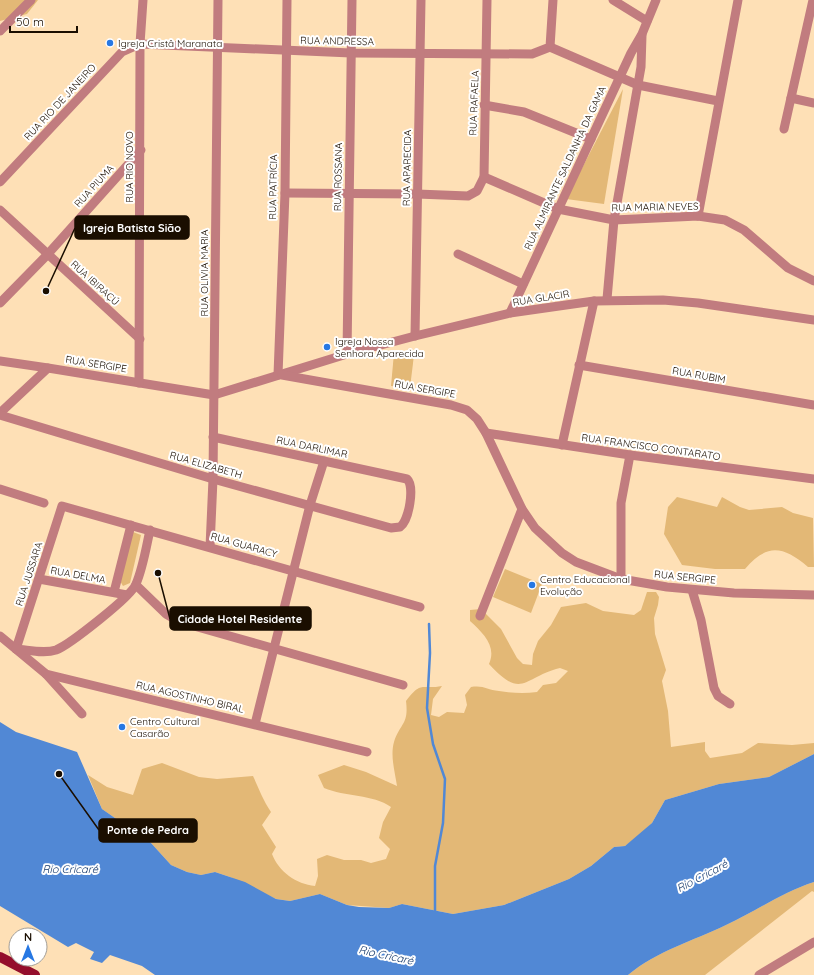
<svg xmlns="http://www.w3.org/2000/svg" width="814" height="975" viewBox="0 0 814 975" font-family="Quicksand,sans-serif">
	<rect width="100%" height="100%" fill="#fee0b6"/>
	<g fill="#e3b876">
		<path d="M 0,0 L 38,0 L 27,14 L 0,21 Z"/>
		<path d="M 623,89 L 604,204 L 566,199 Z"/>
		<path d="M 394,353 L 414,355 L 410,388 L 391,386 Z"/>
		<path d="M 677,497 L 717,507 L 722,497 L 740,507 L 749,510 L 782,507 L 793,513 L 813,518 L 814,567 L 808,567 C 783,546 767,543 745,569 L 715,569 L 682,565 L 664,534 L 668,507 Z"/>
		<path d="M 133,532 L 141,535 L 130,583 L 123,586 L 120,581 Z"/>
		<path d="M 505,569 L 542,584 L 531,613 L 493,597 Z"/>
		<path d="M 647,592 L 656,592 L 659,597 L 658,605 L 654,618 L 655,634 L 666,670 L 662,681 L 668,711 L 671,747 L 705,742 L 705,751 L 710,758 L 742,753 L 758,743 L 792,745 L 814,743 L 814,754 L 769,777 L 719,784 L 665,800 L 652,823 L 641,834 L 625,846 L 614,847 L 591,866 L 569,879 L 504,905 L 453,914 L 402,904 L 389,908 L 347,905 L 320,894 L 290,901 L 276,899 L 230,877 L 215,872 L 201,875 L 187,872 L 171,865 L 151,843 L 102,809 L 88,775 L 107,787 L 133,795 L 142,769 L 162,763 L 199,777 L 217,779 L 253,776 C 259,789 263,800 271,812 L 262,825 L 276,847 L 272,854 C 279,872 296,884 315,886 L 318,876 L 317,859 L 327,855 L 344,860 L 361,860 L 371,863 L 386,859 L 390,849 L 379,838 L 383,822 L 391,807 C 373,794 345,797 324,788 L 318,775 L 344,765 L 366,772 L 397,786 C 395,772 390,756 394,742 C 400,723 409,725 406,701 C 422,680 421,690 442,686 L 433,699 L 431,715 L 439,717 L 447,712 L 464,713 L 467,705 L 465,695 L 471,687 C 484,685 487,690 499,691 C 511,693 524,694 537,692 L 543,685 L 556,683 L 568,671 L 560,668 C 523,677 523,701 489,664 C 497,646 483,633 470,621 L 470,610 L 481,609 L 501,629 L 517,658 L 523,664 L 532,665 L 533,654 L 538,641 L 551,625 L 561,607 L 586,603 L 603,611 L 634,615 L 641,610 Z"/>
		<path d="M 814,882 L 814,892 L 812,891 L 705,975 L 628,975 C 657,951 693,941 726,925 C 756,911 783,892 814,882 Z"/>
	</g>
	<path fill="#5188d5" d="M 0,722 L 16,732 L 77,752 L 102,809 L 151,843 L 171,865 L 187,872 L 201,875 L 215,872 L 245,882 L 276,899 L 290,901 L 320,894 L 347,905 L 359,907 L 389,908 L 402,904 L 453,914 L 504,905 L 569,879 L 591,866 L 614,847 L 625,846 L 652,823 L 665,800 L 719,784 L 769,777 L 814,754 L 814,882 C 783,892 756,911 726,925 C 693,941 657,951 628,975 L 155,975 L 142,966 L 110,955 L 102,963 L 90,959 L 94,952 L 76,943 L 68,947 L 0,906 Z"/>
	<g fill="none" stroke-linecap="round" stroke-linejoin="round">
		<path stroke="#5188d5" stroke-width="2.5" d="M 429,624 L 430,653 L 427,708 L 433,744 L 445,779 L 443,823 L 435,866 L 435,912"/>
		<g stroke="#c17c7f" stroke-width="9">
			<path d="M 613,0 L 647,21"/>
			<path d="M 0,31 L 31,0"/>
			<path d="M 550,47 L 638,85 L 718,101"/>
			<path d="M 791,98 L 814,103"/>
			<path d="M 484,105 L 524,112 L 591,139"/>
			<path d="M 784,129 L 813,0"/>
			<path d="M 484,177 L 558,209 L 614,220 L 698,216 L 725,220 L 744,230 L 788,268 L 814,281"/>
			<path d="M 0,182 L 122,52 L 140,44 L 351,53 L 532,54 L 550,47 L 553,0"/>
			<path d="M 285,193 L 417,194 L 468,196 L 477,191 L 484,177 L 487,0"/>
			<path d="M 0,210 L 140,339"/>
			<path d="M 698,216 L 738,0"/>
			<path d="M 458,254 L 523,284"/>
			<path d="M 607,299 L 614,220 L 641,67 L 642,35"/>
			<path d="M 0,303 L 47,255 L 141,150"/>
			<path d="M 510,313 L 631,53 L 642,34 L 656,0"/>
			<path d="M 415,336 L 421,0"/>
			<path d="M 347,354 L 352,0"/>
			<path d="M 0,361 L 48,368 L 214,395 L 347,354 L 415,336 L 510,313 L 594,301 L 663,300 L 698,303 L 814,320"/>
			<path d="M 579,365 L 814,405"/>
			<path d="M 278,375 L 285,193 L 287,0"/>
			<path d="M 282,375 L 451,405 L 467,410 L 477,419 L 486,433 L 522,509 L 535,528 L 562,553 L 576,562 L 621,579 L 667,587 L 734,593 L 814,595"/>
			<path d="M 139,383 L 140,44 L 143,0"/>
			<path d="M 0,413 L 48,368"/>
			<path d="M 0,415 L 213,479 L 391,528 L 400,527 C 409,521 415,486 407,479 L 213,437"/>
			<path d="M 486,433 L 630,455 L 814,479"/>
			<path d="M 562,445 L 594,301"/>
			<path d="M 0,489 L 44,503"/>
			<path d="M 210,547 L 213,479 L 218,0"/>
			<path d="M 39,579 L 127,595"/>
			<path d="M 621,579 L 621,503 L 630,455"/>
			<path d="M 136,585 L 166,614 L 180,622 L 403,685"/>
			<path d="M 692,590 L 701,620 L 714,688 L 718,696 L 730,704"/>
			<path d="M 114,592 L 131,525"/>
			<path d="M 480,616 L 522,509"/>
			<path d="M 0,636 L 46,674 L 367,752"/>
			<path d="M 16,649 L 62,506 L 420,607"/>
			<path d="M 16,649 C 29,650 44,654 56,650 C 69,645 132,596 136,584 C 143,568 146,548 150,530"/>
			<path d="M 46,674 L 82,714"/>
			<path d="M 255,724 L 310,505 L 324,461"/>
			<path d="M 759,975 L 814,942"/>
		</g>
		<path stroke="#940e2c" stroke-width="10" d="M 0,957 L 35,975"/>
	</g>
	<g fill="#2778e3" stroke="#fff" stroke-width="1.5">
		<circle cx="110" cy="43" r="4"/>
		<circle cx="327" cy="347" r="4"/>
		<circle cx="532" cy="585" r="4"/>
		<circle cx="122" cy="727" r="4"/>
	</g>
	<g text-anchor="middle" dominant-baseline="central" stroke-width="4" stroke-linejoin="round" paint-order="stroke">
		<g font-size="10" fill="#1a0e00" stroke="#fff">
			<text transform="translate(337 41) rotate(1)">RUA ANDRESSA</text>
			<text transform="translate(60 102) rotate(-47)">RUA RIO DE JANEIRO</text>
			<text transform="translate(474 103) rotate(-88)">RUA RAFAELA</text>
			<text transform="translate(129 167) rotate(-90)">RUA RIO NOVO</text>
			<text transform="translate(407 168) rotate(-89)">RUA APARECIDA</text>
			<text transform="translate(565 168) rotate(-65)">RUA ALMIRANTE SALDANHA DA GAMA</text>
			<text transform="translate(338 177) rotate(-89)">RUA ROSSANA</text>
			<text transform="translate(94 186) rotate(-48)">RUA PIUMA</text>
			<text transform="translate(273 187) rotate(-89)">RUA PATRÍCIA</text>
			<text transform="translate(655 207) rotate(-1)">RUA MARIA NEVES</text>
			<text transform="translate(204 273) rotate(-90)">RUA OLIVIA MARIA</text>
			<text transform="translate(95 283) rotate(42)">RUA IBIRAÇÚ</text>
			<text transform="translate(541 298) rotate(-9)">RUA GLACIR</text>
			<text transform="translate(96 364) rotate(9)">RUA SERGIPE</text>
			<text transform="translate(699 375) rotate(10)">RUA RUBIM</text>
			<text transform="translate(425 389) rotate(10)">RUA SERGIPE</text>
			<text transform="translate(312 447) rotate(12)">RUA DARLIMAR</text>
			<text transform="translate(651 447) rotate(8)">RUA FRANCISCO CONTARATO</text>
			<text transform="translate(206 465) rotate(16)">RUA ELIZABETH</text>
			<text transform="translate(244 545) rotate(16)">RUA GUARACY</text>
			<text transform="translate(29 574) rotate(-72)">RUA JUSSARA</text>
			<text transform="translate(78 575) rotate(10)">RUA DELMA</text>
			<text transform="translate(685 577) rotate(6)">RUA SERGIPE</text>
			<text transform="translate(190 697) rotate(13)">RUA AGOSTINHO BIRAL</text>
		</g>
		<g font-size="10" fill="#1a0e00" stroke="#fff" text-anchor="start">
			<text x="118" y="43">Igreja Cristâ Maranata</text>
			<text x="335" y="341">Igreja Nossa<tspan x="335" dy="12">Senhora Aparecida</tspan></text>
			<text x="540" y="579">Centro Educacional<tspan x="540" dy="12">Evolução</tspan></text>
			<text x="130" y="721">Centro Cultural<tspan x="130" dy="12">Casarão</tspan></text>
		</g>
		<g font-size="11" font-style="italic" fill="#13376a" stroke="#fff">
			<text x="70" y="869">Rio Cricaré</text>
			<text transform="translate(702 876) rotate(-28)">Rio Cricaré</text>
			<text transform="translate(386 955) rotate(12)">Rio Cricaré</text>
		</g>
	</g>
	<path fill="none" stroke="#1a0e00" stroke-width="1.5" d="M46 291L75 228M158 573L170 619M59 774L99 830"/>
	<g fill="#1a0e00" stroke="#fff" stroke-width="1.5">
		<circle cx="46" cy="291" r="4"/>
		<circle cx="158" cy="573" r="4"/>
		<circle cx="59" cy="774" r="4"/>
	</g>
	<g fill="#1a0e00" stroke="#1a0e00" stroke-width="1.5">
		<rect x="75" y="216" width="114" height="23" rx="4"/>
		<rect x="170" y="607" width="141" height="23" rx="4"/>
		<rect x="99" y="819" width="98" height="23" rx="4"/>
	</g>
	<g font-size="11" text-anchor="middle" font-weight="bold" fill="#fff">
		<text x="132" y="232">Igreja Batista Sião</text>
		<text x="240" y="623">Cidade Hotel Residente</text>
		<text x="148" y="834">Ponte de Pedra</text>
	</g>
	<g transform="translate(28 947)"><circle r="19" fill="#ffffff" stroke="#a39f99"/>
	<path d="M0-3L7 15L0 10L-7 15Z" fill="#2778e3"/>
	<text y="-6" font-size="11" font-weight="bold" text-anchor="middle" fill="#1a0e00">N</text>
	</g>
	<path d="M10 26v6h67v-6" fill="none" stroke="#1a0e00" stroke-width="2"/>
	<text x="16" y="26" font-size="12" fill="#1a0e00" stroke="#ffffff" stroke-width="3" paint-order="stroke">50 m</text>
</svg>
